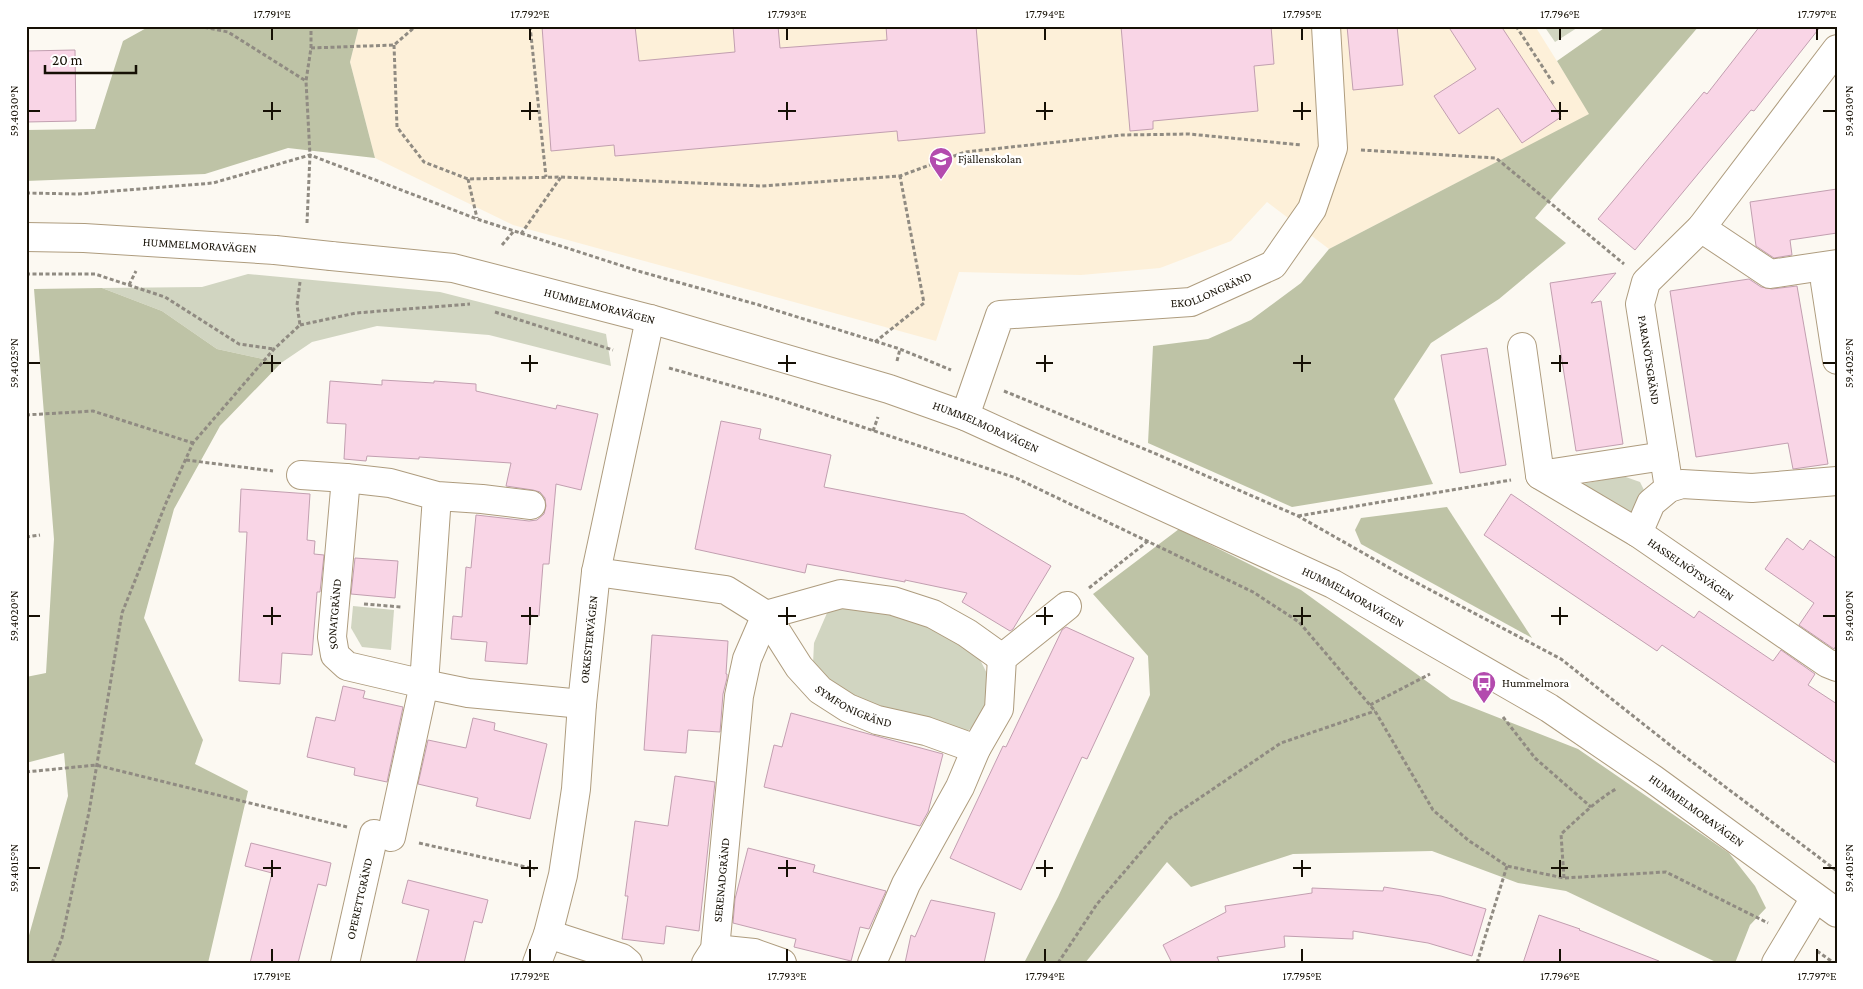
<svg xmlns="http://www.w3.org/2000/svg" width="1863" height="989" viewBox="0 0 1863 989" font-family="'Crimson Pro',serif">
	<rect width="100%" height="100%" fill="#fcf9f2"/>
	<path fill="#fdf0d9" d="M 359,26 L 1535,26 L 1590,114 L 1329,249 L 1267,202 L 1231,241 L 1160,268 L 1081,275 L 959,272 L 936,341 L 513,225 L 375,158 L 350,62 Z"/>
	<g fill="#d1d5c1">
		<path d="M 1544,26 L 1580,26 L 1555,42 Z"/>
		<path d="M 248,274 L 440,292 L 606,334 L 611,366 L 489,335 L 377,326 L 312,342 L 281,363 L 217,349 L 162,311 L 102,288 L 202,287 Z"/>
		<path d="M 1623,476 L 1640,482 L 1646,494 L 1630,520 L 1581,493 L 1582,484 Z"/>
		<path d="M 840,602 C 874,610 956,625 977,655 C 983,664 988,676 993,686 L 983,719 L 965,733 L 857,702 L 831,684 L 813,664 L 814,643 L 827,613 Z"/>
		<path d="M 353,606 L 394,610 L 391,650 L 362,647 L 351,628 Z"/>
	</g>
	<g fill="#bec3a6">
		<path d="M 150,26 L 359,26 L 350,62 L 375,158 L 288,148 L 205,174 L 26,181 L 26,130 L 95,129 L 123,41 Z"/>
		<path d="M 1607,26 L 1699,26 L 1535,218 L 1566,243 L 1499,299 L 1431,343 L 1394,399 L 1433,484 L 1292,507 L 1148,443 L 1153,346 L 1208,339 L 1251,320 L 1301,283 L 1329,249 L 1589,114 L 1557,61 Z"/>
		<path d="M 102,288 L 162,311 L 217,349 L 281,363 L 220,426 L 174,509 L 144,618 L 203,740 L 195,764 L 248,791 L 208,963 L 26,963 L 26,946 L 68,796 L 64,753 L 26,763 L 26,677 L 46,673 L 54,539 L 34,289 Z"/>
		<path d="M 1447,507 L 1532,638 L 1361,544 L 1355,530 L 1361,518 Z"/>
		<path d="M 1179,529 L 1301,590 L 1451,699 L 1578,749 L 1729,853 L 1755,886 L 1766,908 L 1750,925 L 1735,963 L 1718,963 L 1566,891 L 1518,883 L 1432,851 L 1293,854 L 1191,887 L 1167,862 L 1085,963 L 1024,963 L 1058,897 L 1150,695 L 1148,656 L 1093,594 Z"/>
	</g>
	<g fill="#f9d5e6" stroke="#c29fb0">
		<path d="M 542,26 L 635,26 L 639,61 L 735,52 L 733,26 L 778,26 L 780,48 L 887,40 L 886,26 L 976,26 L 985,133 L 898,141 L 897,131 L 615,156 L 614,145 L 551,151 Z"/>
		<path d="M 1121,26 L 1271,26 L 1274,64 L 1254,66 L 1258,111 L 1153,121 L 1153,129 L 1130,131 Z"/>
		<path d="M 1347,26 L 1397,26 L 1403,85 L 1353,90 Z"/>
		<path d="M 1448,26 L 1501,26 L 1561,117 L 1522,143 L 1498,108 L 1459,134 L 1434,96 L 1476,69 Z"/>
		<path d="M 1760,26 L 1821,26 L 1754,111 L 1751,110 L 1635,250 L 1598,219 L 1704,92 L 1707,94 Z"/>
		<path d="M 75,50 L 76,121 L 26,122 L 26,51 Z"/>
		<path d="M 1837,189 L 1837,233 L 1790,240 L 1792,255 L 1774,258 L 1756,246 L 1750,202 Z"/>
		<path d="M 1616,273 L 1591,303 L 1601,301 L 1623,444 L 1576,451 L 1550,283 Z"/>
		<path d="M 1749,279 L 1761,287 L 1772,289 L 1797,286 L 1828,464 L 1793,469 L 1788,443 L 1696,457 L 1670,291 Z"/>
		<path d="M 1487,348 L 1506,465 L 1460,473 L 1441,355 Z"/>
		<path d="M 382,380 L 434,383 L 434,381 L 476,384 L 476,391 L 556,409 L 557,405 L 598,414 L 581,490 L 556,484 L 549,564 L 543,564 L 539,616 L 531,615 L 527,664 L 485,661 L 487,642 L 451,639 L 453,616 L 462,617 L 466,567 L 471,568 L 476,515 L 529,521 L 537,520 L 544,514 L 546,506 L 545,498 L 540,492 L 533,490 L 506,486 L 511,463 L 419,457 L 419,459 L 367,456 L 366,461 L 344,459 L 346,424 L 327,423 L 330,381 L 382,385 Z"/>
		<path d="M 721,421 L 761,429 L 759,439 L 831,455 L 824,487 L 964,514 L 1051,566 L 1013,629 L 1010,631 L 962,602 L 967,593 L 905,580 L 905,582 L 807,564 L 805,573 L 695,549 Z"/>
		<path d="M 241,489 L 310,494 L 307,540 L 315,541 L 314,554 L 324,555 L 320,592 L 317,592 L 312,655 L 282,653 L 280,684 L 239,681 L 247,532 L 239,532 Z"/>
		<path d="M 1511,494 L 1694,618 L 1699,611 L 1773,661 L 1781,650 L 1815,674 L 1808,685 L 1837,704 L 1837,764 L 1662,645 L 1657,651 L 1484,535 Z"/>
		<path d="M 1787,538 L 1803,550 L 1810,540 L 1837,559 L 1837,644 L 1834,649 L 1799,625 L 1814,603 L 1765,569 Z"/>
		<path d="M 355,558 L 398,561 L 395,598 L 351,594 Z"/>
		<path d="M 1066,627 L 1134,658 L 1087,759 L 1082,757 L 1021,890 L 950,858 L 1003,746 L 1006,747 L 1062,630 Z"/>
		<path d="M 652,635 L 728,641 L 726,674 L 727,674 L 727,678 L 723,694 L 720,732 L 688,730 L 686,753 L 644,750 Z"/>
		<path d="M 343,686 L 365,691 L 363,698 L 403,707 L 387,782 L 354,775 L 355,768 L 307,757 L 316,717 L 335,721 Z"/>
		<path d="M 791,713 L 943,754 L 928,812 L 920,826 L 764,787 L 774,745 L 782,747 Z"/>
		<path d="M 473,718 L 495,723 L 494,730 L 547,744 L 530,819 L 476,806 L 478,798 L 418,784 L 428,740 L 466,748 Z"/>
		<path d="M 675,776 L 715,782 L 699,931 L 666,926 L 664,944 L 622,939 L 628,896 L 625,896 L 635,821 L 668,826 Z"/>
		<path d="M 251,843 L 331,863 L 326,886 L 318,884 L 298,963 L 250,963 L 272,873 L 245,866 Z"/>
		<path d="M 748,848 L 815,865 L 813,872 L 886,891 L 869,929 L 860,927 L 851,961 L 794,947 L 796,939 L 733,923 L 735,899 Z"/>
		<path d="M 408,880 L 488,900 L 482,923 L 474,921 L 464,963 L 416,963 L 429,910 L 402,903 Z"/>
		<path d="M 1384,887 L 1441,896 L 1486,909 L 1472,956 L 1428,943 L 1353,931 L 1353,939 L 1284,936 L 1285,947 L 1217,957 L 1220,963 L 1172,963 L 1163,945 L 1226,912 L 1225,906 L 1312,893 L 1312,888 L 1383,891 Z"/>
		<path d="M 931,900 L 995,913 L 984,963 L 905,963 L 911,935 L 915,937 Z"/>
		<path d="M 1539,915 L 1580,929 L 1579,930 L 1659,961 L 1659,963 L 1523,963 Z"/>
	</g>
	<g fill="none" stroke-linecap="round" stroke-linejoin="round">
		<g stroke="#ae9c7e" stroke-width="30">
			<g id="minor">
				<path d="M 1701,228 L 1770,274 L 1837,264"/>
				<path id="s1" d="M 26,237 L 84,238 L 275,250"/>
				<path id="s2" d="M 331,256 L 453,268 L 650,319 L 889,389 L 965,416 L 1333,584 L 1549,708 L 1653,779 L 1837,913"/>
				<path d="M 1825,282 L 1837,360"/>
				<path d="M 1522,347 L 1540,475 L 1664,456"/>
				<path id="s3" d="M 965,416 L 1000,315 L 1191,302 L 1273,265 L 1312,209 L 1333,148 L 1326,26"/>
				<path d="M 301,475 L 346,478"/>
				<path id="s4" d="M 1540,475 L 1638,533 L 1827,663 L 1837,667"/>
				<path d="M 1669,488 L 1640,304 L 1646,282 L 1701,228 L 1837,49"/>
				<path id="s5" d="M 437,496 L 424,684 L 347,666 L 335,655 L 332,637 L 346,478 L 390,483 L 437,496 L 482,499 L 531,505"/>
				<path d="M 1638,533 L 1651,503 L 1669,488 L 1682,484 L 1752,488 L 1837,481"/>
				<path id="s6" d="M 596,572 L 726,590 L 766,615 L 799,667 L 820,690 L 848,708 L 877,720 L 926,731 L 976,749"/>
				<path d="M 766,615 L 841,594 L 893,601 L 933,614 L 967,633 L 1002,658"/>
				<path d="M 391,837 L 424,684 L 468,693 L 582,704"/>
				<path d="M 548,934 L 622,958 L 628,963"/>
				<path d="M 715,949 L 754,953 L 782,963"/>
				<path id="s7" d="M 345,963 L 374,834"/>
				<path id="s8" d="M 537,963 L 548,934 L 563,875 L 576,789 L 582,704 L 596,572 L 650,319"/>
				<path id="s9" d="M 706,963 L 715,949 L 739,696 L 747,659 L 766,615"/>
				<path d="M 872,963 L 906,884 L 960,787 L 976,749 L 999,709 L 1002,658 L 1067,606"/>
				<path d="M 1776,963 L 1815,898"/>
			</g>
		</g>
		<g stroke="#908b82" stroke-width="3" stroke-dasharray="4 2.5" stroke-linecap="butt">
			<path d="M 198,26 L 228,32 L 306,81"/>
			<path d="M 530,26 L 546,177"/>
			<path d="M 1516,26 L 1555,86"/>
			<path d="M 394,45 L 397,127 L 424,162 L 468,179 L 561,177 L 762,186 L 900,176 L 965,152 L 1122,135 L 1189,134 L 1302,145"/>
			<path d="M 311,48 L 394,45 L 416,26"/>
			<path d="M 1361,150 L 1496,158 L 1624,264"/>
			<path d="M 468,179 L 477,218"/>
			<path d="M 26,193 L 78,194 L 213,183 L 310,155 L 477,219 L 638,271 L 759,305 L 900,349 L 951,370"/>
			<path d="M 307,223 L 310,155 L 306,81 L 311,48 L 311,26"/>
			<path d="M 521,234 L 561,177"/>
			<path d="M 502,245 L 514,231"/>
			<path d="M 26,274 L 95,274 L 165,297 L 239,344 L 274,349"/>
			<path d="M 129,285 L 136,271"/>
			<path d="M 495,312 L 613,350"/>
			<path d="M 300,325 L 356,313 L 470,304"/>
			<path d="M 875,342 L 924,303 L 900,176"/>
			<path d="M 897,361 L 900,349"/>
			<path d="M 669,368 L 775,398 L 1016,478 L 1253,592 L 1299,622 L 1375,711 L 1433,810 L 1468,840 L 1507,866 L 1564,878 L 1666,872 L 1768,923"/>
			<path d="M 1004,391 L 1154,453 L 1298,516 L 1402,575 L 1561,659 L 1675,749 L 1837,871"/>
			<path d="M 26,415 L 93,411 L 193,443"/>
			<path d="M 873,431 L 878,417"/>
			<path d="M 186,460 L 273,471"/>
			<path d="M 1298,516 L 1511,480"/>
			<path d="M 26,537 L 40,535"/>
			<path d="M 1089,588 L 1148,541"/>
			<path d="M 364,604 L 401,607"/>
			<path d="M 1370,705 L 1430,674"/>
			<path d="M 1503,717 L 1535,758 L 1591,807"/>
			<path d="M 26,772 L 96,765 L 347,827"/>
			<path d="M 419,843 L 535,869"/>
			<path d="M 1564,878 L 1561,834 C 1579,818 1595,801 1616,789"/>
			<path d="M 1817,951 L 1834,963"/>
			<path d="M 52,963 L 62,938 L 89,812 L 122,613 L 166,503 L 193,443 L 274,349 L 300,325 L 297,305 L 300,282"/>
			<path d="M 1058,963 L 1097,904 L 1170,818 L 1281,743 L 1375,711"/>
			<path d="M 1477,963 L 1507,866"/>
		</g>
		<use href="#minor" stroke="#fff" stroke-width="28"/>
		<g stroke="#ae9c7e" stroke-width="30" stroke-linecap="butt">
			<path id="minor-bridge" d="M 275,250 L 331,256"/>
		</g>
		<use href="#minor-bridge" stroke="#fff" stroke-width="28"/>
	</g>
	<path fill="none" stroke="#161005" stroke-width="2" d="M 272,28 L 272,40M 530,28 L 530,40M 787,28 L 787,40M 1045,28 L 1045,40M 1302,28 L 1302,40M 1560,28 L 1560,40M 1817,28 L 1817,40M 272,102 L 272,120M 530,102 L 530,120M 787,102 L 787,120M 1045,102 L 1045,120M 1302,102 L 1302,120M 1560,102 L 1560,120M 28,111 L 40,111M 263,111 L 281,111M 521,111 L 538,111M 778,111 L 796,111M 1036,111 L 1053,111M 1293,111 L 1311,111M 1551,111 L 1568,111M 1823,111 L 1836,111M 272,355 L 272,372M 530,355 L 530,372M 787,355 L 787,372M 1045,355 L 1045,372M 1302,355 L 1302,372M 1560,355 L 1560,372M 28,363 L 40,363M 263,363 L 281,363M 521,363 L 538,363M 778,363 L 796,363M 1036,363 L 1053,363M 1293,363 L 1311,363M 1551,363 L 1568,363M 1823,363 L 1836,363M 272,607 L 272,625M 530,607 L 530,625M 787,607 L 787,625M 1045,607 L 1045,625M 1302,607 L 1302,625M 1560,607 L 1560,625M 28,616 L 40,616M 263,616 L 281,616M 521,616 L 538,616M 778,616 L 796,616M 1036,616 L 1053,616M 1293,616 L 1311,616M 1551,616 L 1568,616M 1823,616 L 1836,616M 272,860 L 272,877M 530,860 L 530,877M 787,860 L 787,877M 1045,860 L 1045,877M 1302,860 L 1302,877M 1560,860 L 1560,877M 28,868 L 40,868M 263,868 L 281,868M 521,868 L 538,868M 778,868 L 796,868M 1036,868 L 1053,868M 1293,868 L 1311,868M 1551,868 L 1568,868M 1823,868 L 1836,868M 272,949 L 272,962M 530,949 L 530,962M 787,949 L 787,962M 1045,949 L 1045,962M 1302,949 L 1302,962M 1560,949 L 1560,962M 1817,949 L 1817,962"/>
	<defs>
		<g id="school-pin" transform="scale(1.25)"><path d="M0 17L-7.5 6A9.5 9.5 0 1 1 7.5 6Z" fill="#b34bae" stroke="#fff"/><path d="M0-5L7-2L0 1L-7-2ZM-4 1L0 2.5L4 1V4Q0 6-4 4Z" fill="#fff"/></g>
		<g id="bus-pin" transform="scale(1.25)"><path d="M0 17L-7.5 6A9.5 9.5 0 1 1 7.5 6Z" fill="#b34bae" stroke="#fff"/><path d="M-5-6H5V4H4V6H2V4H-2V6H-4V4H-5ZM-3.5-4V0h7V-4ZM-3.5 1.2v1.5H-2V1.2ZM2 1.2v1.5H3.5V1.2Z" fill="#fff"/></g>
	</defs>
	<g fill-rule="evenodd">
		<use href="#school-pin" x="941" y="159"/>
		<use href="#bus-pin" x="1484" y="683"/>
	</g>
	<g text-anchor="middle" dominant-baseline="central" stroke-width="5" stroke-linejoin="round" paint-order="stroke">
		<g font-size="12" fill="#161005" stroke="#fff" text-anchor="start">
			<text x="958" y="159">Fjällenskolan</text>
			<text x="1502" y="683">Hummelmora</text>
		</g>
		<g font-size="12" fill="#161005" stroke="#fff">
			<text stroke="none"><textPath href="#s1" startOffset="174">HUMMELMORAVÄGEN</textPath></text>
			<text stroke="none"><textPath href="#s3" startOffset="321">EKOLLONGRÄND</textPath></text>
			<text stroke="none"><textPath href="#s2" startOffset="274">HUMMELMORAVÄGEN</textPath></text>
			<text transform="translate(1649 360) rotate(81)">PARANÖTSGRÄND</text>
			<text stroke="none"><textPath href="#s2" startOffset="679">HUMMELMORAVÄGEN</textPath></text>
			<text stroke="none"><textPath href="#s4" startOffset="178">HASSELNÖTSVÄGEN</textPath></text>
			<text stroke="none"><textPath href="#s2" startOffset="1084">HUMMELMORAVÄGEN</textPath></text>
			<text stroke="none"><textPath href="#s5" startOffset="325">SONATGRÄND</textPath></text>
			<text stroke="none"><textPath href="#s8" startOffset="329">ORKESTERVÄGEN</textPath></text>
			<text stroke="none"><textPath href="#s6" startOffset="309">SYMFONIGRÄND</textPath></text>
			<text stroke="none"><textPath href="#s2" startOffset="1489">HUMMELMORAVÄGEN</textPath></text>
			<text stroke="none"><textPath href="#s9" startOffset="86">SERENADGRÄND</textPath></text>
			<text stroke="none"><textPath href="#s7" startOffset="66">OPERETTGRÄND</textPath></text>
		</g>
	</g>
	<rect width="1863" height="989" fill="none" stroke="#ffffff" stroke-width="55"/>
	<path d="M45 65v8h91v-8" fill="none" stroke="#161005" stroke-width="2.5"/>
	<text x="52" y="65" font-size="15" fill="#161005" stroke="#ffffff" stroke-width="4" paint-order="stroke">20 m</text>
	<rect x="28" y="28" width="1808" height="934" fill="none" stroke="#161005" stroke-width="2"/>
	<g font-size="12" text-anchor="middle" fill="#161005">
		<text x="272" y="18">17.791°E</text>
		<text x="530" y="18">17.792°E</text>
		<text x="787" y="18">17.793°E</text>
		<text x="1045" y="18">17.794°E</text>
		<text x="1302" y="18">17.795°E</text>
		<text x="1560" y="18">17.796°E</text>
		<text x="1817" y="18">17.797°E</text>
		<text transform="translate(14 111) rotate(-90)" y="4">59.4030°N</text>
		<text transform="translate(1849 111) rotate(-90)" y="4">59.4030°N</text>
		<text transform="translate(14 363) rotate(-90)" y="4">59.4025°N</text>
		<text transform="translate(1849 363) rotate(-90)" y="4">59.4025°N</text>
		<text transform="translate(14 616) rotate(-90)" y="4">59.4020°N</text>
		<text transform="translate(1849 616) rotate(-90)" y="4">59.4020°N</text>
		<text transform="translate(14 868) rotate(-90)" y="4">59.4015°N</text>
		<text transform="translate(1849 868) rotate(-90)" y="4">59.4015°N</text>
		<text x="272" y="980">17.791°E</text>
		<text x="530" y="980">17.792°E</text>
		<text x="787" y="980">17.793°E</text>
		<text x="1045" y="980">17.794°E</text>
		<text x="1302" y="980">17.795°E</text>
		<text x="1560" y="980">17.796°E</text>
		<text x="1817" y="980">17.797°E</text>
	</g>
</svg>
